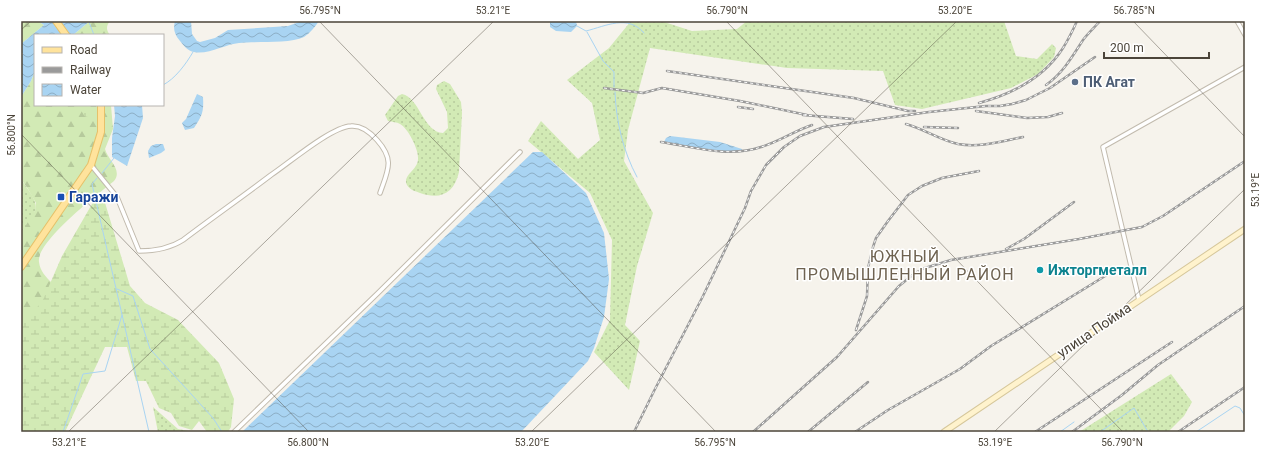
<svg xmlns="http://www.w3.org/2000/svg" width="1266" height="453" viewBox="0 0 1266 453" font-family="Roboto,sans-serif">
	<defs>
		<pattern id="grass-dots" width="8" height="8" patternUnits="userSpaceOnUse"><rect width="8" height="8" fill="#d2eab5"/><path d="M2 2h.1M6 6h.1" fill="none" stroke="#b6ca9c" stroke-width="1.8" stroke-linecap="round"/></pattern>
		<pattern id="forest-firs" width="22" height="20" patternUnits="userSpaceOnUse"><rect width="22" height="20" fill="#d2eab5"/><path d="M5 1l3.5 6h-7zM16 11l3.5 6h-7z" fill="#b6ca9c"/></pattern>
		<pattern id="wetland-marsh" width="20" height="14" patternUnits="userSpaceOnUse"><rect width="20" height="14" fill="#d2eab5"/><path d="M1 5h8M5 5V1M11 12h8M15 12V8" fill="none" stroke="#b6ca9c"/></pattern>
		<pattern id="water-waves" width="16" height="10" patternUnits="userSpaceOnUse"><rect width="16" height="10" fill="#a9d4f2"/><path d="M0 5q4-4 8 0t8 0" fill="none" stroke="#8caec5"/></pattern>
	</defs>
	<rect width="100%" height="100%" fill="#f6f3ec"/>
	<g fill="url(#grass-dots)">
		<path d="M 631,21 L 661,21 L 692,31 L 737,29 L 747,21 L 1004,21 L 1016,56 L 1037,59 L 1052,44 L 1056,48 L 1054,57 L 1038,74 L 1011,88 L 922,109 L 895,105 L 883,71 L 787,68 L 650,48 L 628,130 L 624,161 L 653,213 L 637,266 L 625,325 L 640,341 L 629,390 L 594,352 L 610,320 L 612,240 L 590,193 L 528,141 L 541,121 L 578,159 L 600,140 L 592,103 L 567,80 L 609,48 Z"/>
		<path d="M 444,81 L 450,84 L 461,102 L 462,113 L 459,172 C 454,194 440,200 420,193 C 415,191 410,190 407,185 C 402,175 418,170 418,159 C 419,150 408,128 400,124 C 397,122 392,122 388,121 L 385,115 L 398,96 L 402,94 C 420,98 423,132 443,133 L 448,128 L 447,112 L 436,89 L 437,85 Z"/>
		<path d="M 21,179 C 26,188 39,200 35,211 C 33,218 25,227 21,233 Z"/>
		<path d="M 1171,374 L 1192,402 L 1184,416 L 1168,432 L 1079,432 Z"/>
		<path d="M 153,407 L 178,429 L 194,432 L 158,432 Z"/>
	</g>
	<g fill="url(#forest-firs)">
		<path d="M 21,21 L 38,21 L 44,25 L 21,44 Z"/>
		<path d="M 90,21 L 110,21 C 106,26 106,30 110,35 L 73,35 Z"/>
		<path d="M 35,71 L 35,105 L 111,105 L 113,129 L 105,149 C 108,160 123,170 114,181 C 98,194 36,242 39,262 C 40,271 46,277 52,283 L 21,374 L 21,233 L 35,211 L 36,203 L 28,189 L 21,179 L 21,97 L 31,81 Z"/>
	</g>
	<g fill="url(#wetland-marsh)">
		<path d="M 78,105 L 91,105 L 88,116 L 85,117 Z"/>
		<path d="M 103,196 L 130,286 L 145,303 L 178,320 L 219,363 L 234,399 L 231,427 L 228,432 L 207,432 L 199,421 L 192,430 L 179,426 L 171,413 L 159,408 L 146,381 L 136,381 L 127,347 L 105,347 L 65,432 L 21,432 L 21,324 L 42,302 L 62,256 L 92,204 Z"/>
	</g>
	<g fill="url(#water-waves)">
		<path d="M 38,21 L 90,21 L 73,35 L 35,35 L 35,71 L 31,81 L 21,97 L 21,59 L 23,53 L 21,53 L 21,44 L 44,25 Z"/>
		<path d="M 175,21 L 191,21 L 192,34 L 197,41 L 200,42 L 215,38 L 228,30 L 288,26 L 302,21 L 319,21 C 315,27 310,33 304,37 C 289,44 257,41 239,43 C 226,44 208,55 194,52 C 188,51 183,45 180,41 C 174,34 173,29 175,21 Z"/>
		<path d="M 550,21 L 576,21 L 577,26 L 571,32 L 556,31 L 550,27 Z"/>
		<path d="M 197,94 L 203,97 C 204,112 202,116 194,128 L 185,130 L 182,123 L 186,119 Z"/>
		<path d="M 114,105 L 142,105 L 143,118 L 127,166 L 112,157 L 112,138 L 115,116 Z"/>
		<path d="M 670,136 L 720,142 L 742,149 L 742,151 C 716,153 689,146 664,142 L 666,138 Z"/>
		<path d="M 156,144 L 163,144 L 165,150 L 161,153 L 149,158 L 148,151 L 151,146 Z"/>
		<path d="M 533,152 L 542,152 L 586,193 L 604,233 L 609,279 L 604,317 L 594,348 L 588,361 L 521,432 L 242,432 Z"/>
	</g>
	<g fill="none" stroke-linecap="round" stroke-linejoin="round">
		<g stroke="#a9d4f2" stroke-width="1">
			<path d="M 89,22 L 94,35"/>
			<path d="M 577,26 L 586,31 C 606,26 628,14 644,33"/>
			<path d="M 587,32 L 603,61 L 614,72 L 614,87"/>
			<path d="M 163,85 C 175,79 186,64 193,52"/>
			<path d="M 615,92 C 616,121 623,151 637,177"/>
			<path d="M 102,173 L 114,158"/>
			<path d="M 97,178 L 92,184 L 149,432"/>
			<path d="M 117,289 L 133,296 L 150,349 L 213,418 L 222,432"/>
			<path d="M 63,432 L 83,374 L 105,371 L 122,315"/>
			<path d="M 1060,432 L 1074,422"/>
			<path d="M 1100,432 L 1134,408 L 1148,432"/>
			<path d="M 1196,432 L 1235,406 L 1240,408 L 1245,416"/>
		</g>
		<g stroke="#c2bbae" stroke-width="5.5">
			<g id="minor">
				<path d="M 1237,21 L 1245,35"/>
				<path d="M 91,165 L 117,197 L 139,251 C 155,251 169,249 183,240 C 212,218 242,197 271,175 C 289,163 331,127 351,126 C 362,125 370,132 377,140 C 395,160 388,170 380,193"/>
				<path d="M 1139,300 L 1103,147 L 1245,67"/>
				<path d="M 234,432 L 378,293 L 520,152"/>
			</g>
		</g>
		<g stroke="#d6c79b" stroke-width="7">
			<path id="secondary" d="M 944,432 L 1245,229"/>
		</g>
		<g stroke="#e6c16a" stroke-width="8">
			<g id="primary">
				<path d="M 56,21 L 66,35"/>
				<path d="M 21,267 L 91,165 L 101,132 L 101,105"/>
			</g>
		</g>
		<use href="#minor" stroke="#fff" stroke-width="3.5"/>
		<use href="#secondary" stroke="#fff3cd" stroke-width="5"/>
		<use href="#primary" stroke="#ffe39c" stroke-width="6"/>
		<g stroke="#9a9a9a" stroke-width="2.5">
			<g id="rail">
				<path d="M 667,71 L 854,98 L 908,111 L 915,111"/>
				<path d="M 1046,85 C 1063,73 1072,57 1083,40 C 1088,33 1095,27 1100,21"/>
				<path d="M 604,88 L 643,93 L 662,88 L 740,101 L 807,115"/>
				<path d="M 979,103 C 1012,94 1044,78 1063,48 C 1068,40 1073,30 1077,21"/>
				<path d="M 738,107 L 753,109"/>
				<path d="M 976,111 L 1027,118 L 1048,117 L 1062,113"/>
				<path d="M 803,115 L 853,119"/>
				<path d="M 906,124 C 924,129 940,140 958,144 C 980,148 1002,141 1023,137"/>
				<path d="M 924,127 L 958,128"/>
				<path d="M 661,142 C 694,147 729,158 761,147 C 779,142 794,131 812,125"/>
				<path d="M 1006,249 L 1024,239 L 1074,202"/>
				<path d="M 856,330 L 867,296 L 868,268 L 873,247 L 876,238 L 888,221 L 908,195 L 922,186 L 942,178 L 979,171"/>
				<path d="M 634,432 L 654,391 L 703,296 L 745,208 L 751,191 L 766,165 L 784,147 L 800,136 L 824,127 L 929,112 L 986,106 L 1000,106 L 1012,104 L 1026,100 L 1050,88 L 1095,57"/>
				<path d="M 753,432 L 837,357 L 899,286 L 915,273 L 925,268 L 951,260 L 1079,239 L 1142,227 L 1163,216 L 1245,161"/>
				<path d="M 808,432 L 868,382"/>
				<path d="M 855,432 L 888,410 L 960,369 L 991,346 L 1110,273"/>
				<path d="M 1035,432 L 1172,342"/>
				<path d="M 1072,432 L 1122,395 L 1158,365 L 1245,306"/>
				<path d="M 1178,432 L 1245,387"/>
			</g>
		</g>
		<use href="#rail" stroke="#fff" stroke-width="1" stroke-dasharray="3" stroke-linecap="butt"/>
	</g>
	<path fill="none" stroke="#4b4439" stroke-width="1" stroke-opacity="0.45" d="M 319,21 L 716,432M 726,21 L 1123,432M 1133,21 L 1245,137M 21,30 L 31,21M 21,134 L 309,432M 68,432 L 494,21M 531,432 L 957,21M 994,432 L 1245,189"/>
	<circle fill="#5c6f8a" stroke="#fff" stroke-width="1.5" cx="1075" cy="82" r="4"/>
	<rect fill="#1a4fb4" stroke="#fff" stroke-width="1.5" x="57" y="193" width="8" height="8" rx="2"/>
	<circle fill="#0f9aa8" stroke="#fff" stroke-width="1.5" cx="1040" cy="270" r="4"/>
	<g text-anchor="middle" dominant-baseline="central" stroke-width="3" stroke-linejoin="round" paint-order="stroke">
		<g font-size="14" font-weight="bold" fill="#4e5e75" stroke="#fff" text-anchor="start">
			<text x="1083" y="82">ПК Агат</text>
		</g>
		<g font-size="14" font-weight="bold" fill="#164399" stroke="#fff" text-anchor="start">
			<text x="69" y="197">Гаражи</text>
		</g>
		<g font-size="14" font-weight="bold" fill="#0d838f" stroke="#fff" text-anchor="start">
			<text x="1048" y="270">Ижторгметалл</text>
		</g>
		<g font-size="14" fill="#4b4439" stroke="#fff">
			<text transform="translate(1094 330) rotate(-34)">улица Пойма</text>
		</g>
		<g font-size="16" letter-spacing="1" fill="#6e6250" stroke="#fff">
			<text x="905" y="256">ЮЖНЫЙ<tspan x="905" dy="18">ПРОМЫШЛЕННЫЙ РАЙОН</tspan></text>
		</g>
	</g>
	<rect width="1266" height="453" fill="none" stroke="#ffffff" stroke-width="44"/>
	<rect x="34" y="34" width="130" height="72" fill="#ffffff" stroke="#b7b4b0"/>
	<rect x="42" y="47" width="20" height="6" fill="#ffe39c" stroke="#b7b4b0"/>
	<text x="70" y="54" font-size="12" fill="#4b4439">Road</text>
	<rect x="42" y="67" width="20" height="6" fill="#9a9a9a" stroke="#b7b4b0"/>
	<text x="70" y="74" font-size="12" fill="#4b4439">Railway</text>
	<rect x="42" y="84" width="20" height="12" fill="url(#water-waves)" stroke="#b7b4b0"/>
	<text x="70" y="94" font-size="12" fill="#4b4439">Water</text>
	<path d="M1104 52v6h105v-6" fill="none" stroke="#4b4439" stroke-width="2"/>
	<text x="1110" y="52" font-size="12" fill="#4b4439" stroke="#ffffff" stroke-width="3" paint-order="stroke">200 m</text>
	<rect x="22" y="22" width="1222" height="409" fill="none" stroke="#4b4439" stroke-width="1.5"/>
	<g font-size="10" text-anchor="middle" fill="#4b4439">
		<text x="320" y="14">56.795°N</text>
		<text x="493" y="14">53.21°E</text>
		<text x="727" y="14">56.790°N</text>
		<text x="955" y="14">53.20°E</text>
		<text x="1134" y="14">56.785°N</text>
		<text transform="translate(11 135) rotate(-90)" y="4">56.800°N</text>
		<text transform="translate(1255 190) rotate(-90)" y="4">53.19°E</text>
		<text x="69" y="446">53.21°E</text>
		<text x="308" y="446">56.800°N</text>
		<text x="532" y="446">53.20°E</text>
		<text x="715" y="446">56.795°N</text>
		<text x="995" y="446">53.19°E</text>
		<text x="1122" y="446">56.790°N</text>
	</g>
</svg>
